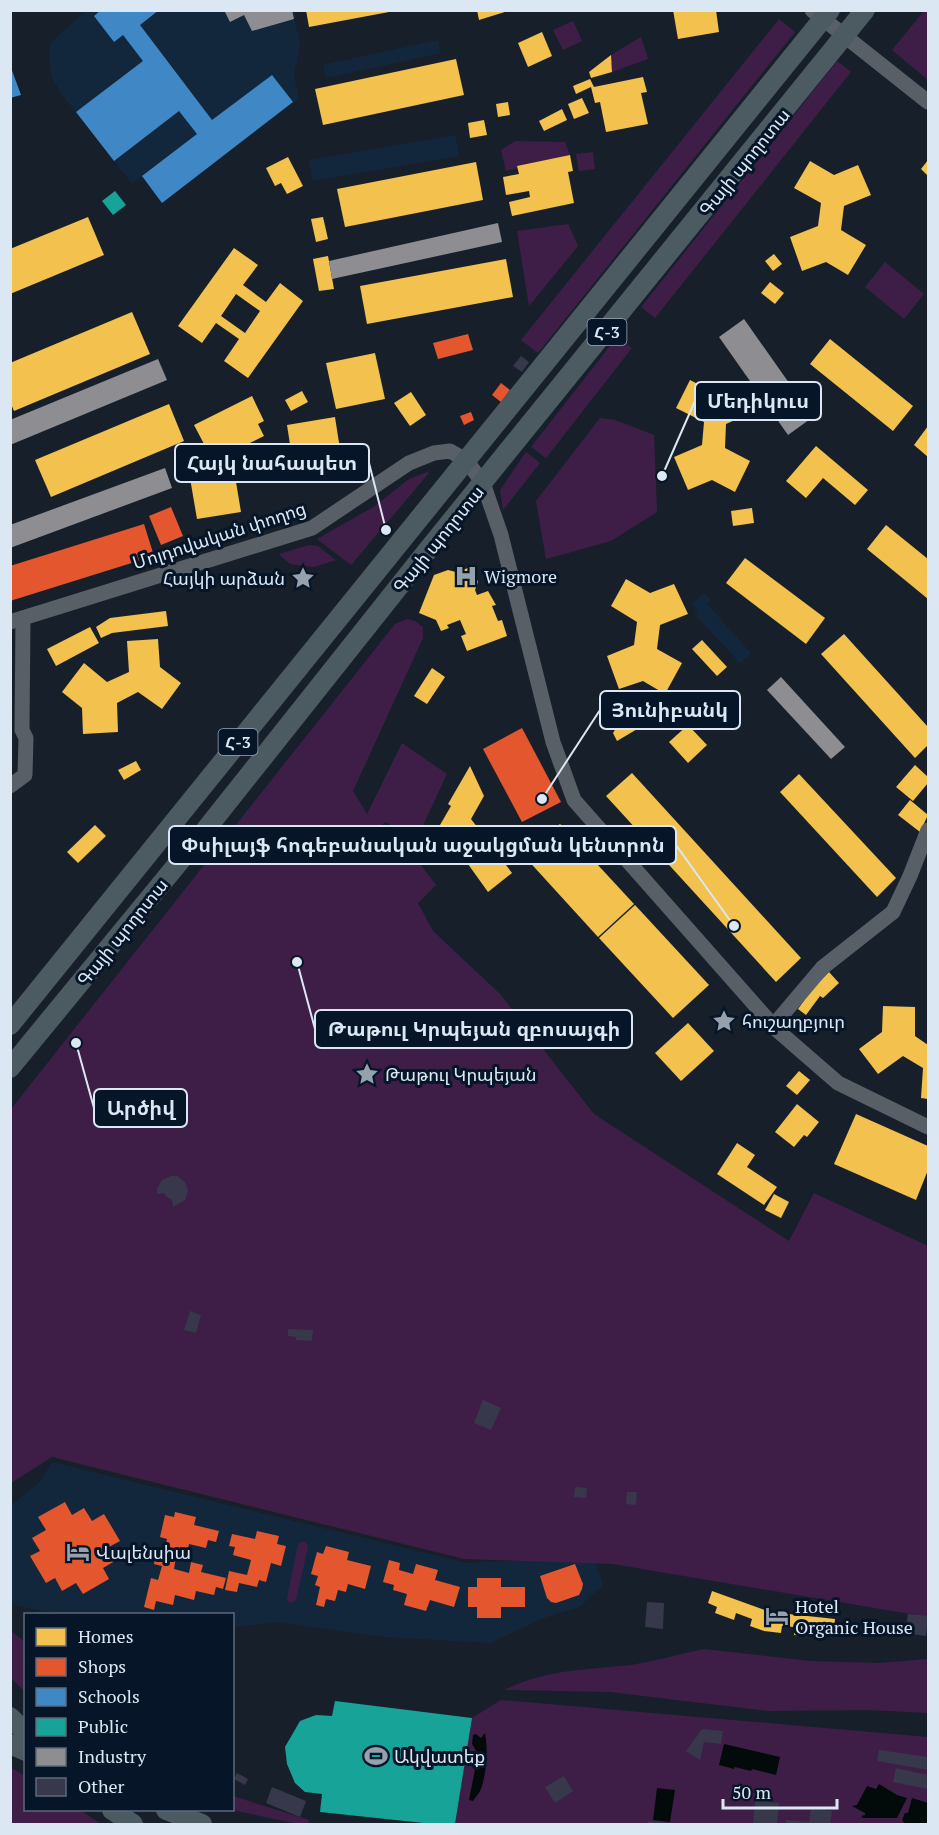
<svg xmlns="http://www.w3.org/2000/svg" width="939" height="1835" viewBox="0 0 939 1835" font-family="'PT Serif','Noto Sans Armenian',serif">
	<rect width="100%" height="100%" fill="#17202a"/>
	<g fill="#13273c">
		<path d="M 86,11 L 295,11 L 297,17 L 294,18 L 300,43 L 294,76 L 299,98 L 162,203 L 142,177 L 132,184 L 61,93 L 52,78 L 49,58 L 50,43 Z"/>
		<path d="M 438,40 L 441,53 L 326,78 L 323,65 Z"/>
		<path d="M 455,135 L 459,156 L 313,181 L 309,160 Z"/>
		<path d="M 704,593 L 711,600 L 707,604 L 751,653 L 740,663 L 694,613 L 698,610 L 692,604 Z"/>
		<path d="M 52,1462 L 467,1563 L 594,1557 L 603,1585 L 579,1607 L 543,1618 L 491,1643 L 384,1637 L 277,1622 L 233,1627 L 232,1614 L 54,1614 L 11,1604 L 11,1505 L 40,1482 Z"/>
	</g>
	<g fill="#3e1e47">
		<path d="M 924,11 L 928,11 L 928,80 L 892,50 Z"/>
		<path d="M 779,19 L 795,32 L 538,353 L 521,340 Z"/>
		<path d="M 573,21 L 582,41 L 563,50 L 553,30 Z"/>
		<path d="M 641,37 L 648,59 L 612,72 L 611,55 Z"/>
		<path d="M 837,61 L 851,72 L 655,318 L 641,307 Z"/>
		<path d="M 515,141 L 565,142 L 570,155 L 506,171 L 501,150 Z"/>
		<path d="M 593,152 L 595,169 L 579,171 L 576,154 Z"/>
		<path d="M 568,224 L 578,246 L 529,306 L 517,231 Z"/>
		<path d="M 885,262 L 924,294 L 904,319 L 865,287 Z"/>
		<path d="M 617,337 L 632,348 L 546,458 L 531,447 Z"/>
		<path d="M 600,418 L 615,420 L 654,435 L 657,512 L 611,541 L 546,559 L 536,501 Z"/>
		<path d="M 526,452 L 540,463 L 503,510 L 500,490 Z"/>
		<path d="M 427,472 L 429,473 L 351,565 L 317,539 L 375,506 L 409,479 Z"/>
		<path d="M 309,545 L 318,546 L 336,560 L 314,567 L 290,564 L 279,554 Z"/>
		<path d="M 407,619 L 415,621 L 423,627 L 423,638 L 353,791 L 367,814 L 402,743 L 447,774 L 417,838 L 385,822 L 376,831 L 384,845 L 390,838 L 408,848 L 436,885 L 418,903 L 433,931 L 500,994 L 594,1114 L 789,1241 L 814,1193 L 928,1246 L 928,1617 L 613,1564 L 464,1559 L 52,1457 L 11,1483 L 11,1109 L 395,624 Z"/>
		<path d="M 302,1542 L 306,1542 L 308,1547 L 296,1600 L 292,1603 L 288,1601 L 287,1598 L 298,1544 Z"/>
		<path d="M 11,1631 L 25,1642 L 25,1692 L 11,1678 Z"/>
		<path d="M 704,1649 L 810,1661 L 880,1663 L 928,1659 L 928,1713 L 869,1710 L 769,1711 L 610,1692 L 504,1690 C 548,1669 585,1670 631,1665 C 656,1661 680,1654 704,1649 Z"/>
		<path d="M 501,1700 L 928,1737 L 928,1824 L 455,1824 L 472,1718 Z"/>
		<path d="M 10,1767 L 25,1776 L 26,1810 L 80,1810 L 101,1824 L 11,1824 Z"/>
		<path d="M 233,1796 L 309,1820 L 308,1824 L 298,1824 L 232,1810 Z"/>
	</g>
	<g fill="#020a0a">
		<path d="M 485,1733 C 488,1748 487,1772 481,1789 C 479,1794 476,1796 473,1801 L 469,1800 L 478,1754 L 472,1744 L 473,1735 L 476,1734 L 481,1738 Z"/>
		<path d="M 724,1744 L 780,1757 L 776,1775 L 752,1769 L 751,1771 L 735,1767 L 734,1769 L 719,1765 Z"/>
		<path d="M 879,1784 L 897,1795 L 907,1798 L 897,1818 L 863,1818 L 861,1816 L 865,1815 L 865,1813 L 852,1806 L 857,1805 L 867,1786 L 876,1789 Z"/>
		<path d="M 657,1788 L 675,1790 L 670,1822 L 653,1820 Z"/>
		<path d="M 912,1798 L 928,1803 L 928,1824 L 905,1824 L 902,1820 L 905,1813 L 908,1813 Z"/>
	</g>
	<g fill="#f2c14e" fill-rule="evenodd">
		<path d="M 306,10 L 389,10 L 389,12 L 309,27 Z"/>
		<path d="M 477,10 L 508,10 L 508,11 L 479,20 Z"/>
		<path d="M 673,10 L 716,10 L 719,32 L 678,39 Z"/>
		<path d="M 542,32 L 552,56 L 528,67 L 518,43 Z"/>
		<path d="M 611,55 L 612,72 L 591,78 L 589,72 Z"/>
		<path d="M 456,59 L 464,95 L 323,125 L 315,89 Z"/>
		<path d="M 643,77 L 647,92 L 641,93 L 648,124 L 606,132 L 600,102 L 595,103 L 591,87 L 576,94 L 573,86 L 590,79 L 594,87 Z"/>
		<path d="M 582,98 L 589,113 L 574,119 L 568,104 Z"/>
		<path d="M 508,102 L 510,115 L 498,117 L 496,104 Z"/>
		<path d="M 562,109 L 567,120 L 544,131 L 539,121 Z"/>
		<path d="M 484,120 L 487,135 L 470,138 L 468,123 Z"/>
		<path d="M 570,155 L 573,171 L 568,172 L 574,203 L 512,216 L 509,202 L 530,197 L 529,191 L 506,195 L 503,177 L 519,174 L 517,166 Z"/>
		<path d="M 288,157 L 303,186 L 287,194 L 281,183 L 275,186 L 266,168 Z"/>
		<path d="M 928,160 L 928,176 L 921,169 Z"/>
		<path d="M 810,161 L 834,175 L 858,165 L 871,195 L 844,206 L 841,230 L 866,245 L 848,275 L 826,262 L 802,271 L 790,237 L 818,226 L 821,203 L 794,188 Z"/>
		<path d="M 476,162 L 483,200 L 345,227 L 337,189 Z"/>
		<path d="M 88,217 L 104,255 L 10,294 L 10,249 Z"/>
		<path d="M 323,217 L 328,239 L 316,242 L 311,219 Z"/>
		<path d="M 234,248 L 258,265 L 243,285 L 266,302 L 280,283 L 303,301 L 248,378 L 224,361 L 239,339 L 216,323 L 202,343 L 178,326 ZM 236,294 L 260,311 L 245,333 L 221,316 Z"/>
		<path d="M 774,254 L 782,264 L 773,271 L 765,261 Z"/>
		<path d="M 328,256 L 334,289 L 319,291 L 313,259 Z"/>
		<path d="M 506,259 L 513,297 L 367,324 L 360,286 Z"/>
		<path d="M 770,282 L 784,293 L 775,304 L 761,293 Z"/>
		<path d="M 132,312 L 150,354 L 14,411 L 10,402 L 10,363 Z"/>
		<path d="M 830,339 L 913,406 L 893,431 L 810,364 Z"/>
		<path d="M 375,353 L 385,399 L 336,409 L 326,363 Z"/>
		<path d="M 690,380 L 715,393 L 739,382 L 753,412 L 726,424 L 725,448 L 750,461 L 735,492 L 712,480 L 688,490 L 674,457 L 702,445 L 704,422 L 676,408 Z"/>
		<path d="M 302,391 L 308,402 L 291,411 L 285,400 Z"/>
		<path d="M 411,392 L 426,415 L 410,426 L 394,403 Z"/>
		<path d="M 252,396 L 264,421 L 258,424 L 264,436 L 213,461 L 194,425 Z"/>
		<path d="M 169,404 L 184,441 L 51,497 L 35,460 Z"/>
		<path d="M 335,417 L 342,462 L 294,470 L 287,425 Z"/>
		<path d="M 928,426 L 928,457 L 914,445 Z"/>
		<path d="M 816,446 L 868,490 L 855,505 L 823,478 L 806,498 L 786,481 Z"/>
		<path d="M 233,464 L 241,512 L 197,519 L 189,472 Z"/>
		<path d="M 752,508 L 754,523 L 733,526 L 731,511 Z"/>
		<path d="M 886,525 L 928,559 L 928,599 L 867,549 Z"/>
		<path d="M 745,558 L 825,618 L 806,644 L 726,583 Z"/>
		<path d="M 468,568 L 476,577 L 478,582 L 475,590 L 477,595 L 488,591 L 496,605 L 492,606 L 498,621 L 502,620 L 507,636 L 467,651 L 461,636 L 466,634 L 460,620 L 447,625 L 449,628 L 441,631 L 436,620 L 419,613 L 434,575 L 448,570 L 456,572 Z"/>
		<path d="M 626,579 L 650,593 L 674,584 L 688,614 L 660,625 L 657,649 L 682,663 L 665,694 L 643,681 L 619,689 L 607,656 L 634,645 L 637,622 L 611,606 Z"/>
		<path d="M 166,611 L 168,626 L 112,633 L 101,638 L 96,627 L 110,618 Z"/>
		<path d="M 90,627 L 99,643 L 56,666 L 47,649 Z"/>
		<path d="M 844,634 L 928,727 L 928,745 L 915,758 L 821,654 Z"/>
		<path d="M 158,639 L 160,667 L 181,683 L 162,709 L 138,692 L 117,703 L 118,732 L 83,734 L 82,708 L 62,692 L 84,663 L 107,682 L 129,672 L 127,641 Z"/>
		<path d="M 702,640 L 727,667 L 717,676 L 692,649 Z"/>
		<path d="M 432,668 L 445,677 L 427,704 L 414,696 Z"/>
		<path d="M 635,710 L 644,725 L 617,741 L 613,733 L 623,717 Z"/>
		<path d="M 688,725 L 707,745 L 688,763 L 669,742 Z"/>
		<path d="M 136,761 L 141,770 L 124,780 L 118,770 Z"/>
		<path d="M 915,765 L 928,777 L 928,783 L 913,801 L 896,787 Z"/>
		<path d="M 470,766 L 484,796 L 471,819 L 512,873 L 488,892 L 440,825 L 451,806 L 448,804 Z"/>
		<path d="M 632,773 L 801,958 L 776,982 L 606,796 Z"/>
		<path d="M 799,774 L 896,878 L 877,897 L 780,792 Z"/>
		<path d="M 910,800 L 928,815 L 920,832 L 898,815 Z"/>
		<path d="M 560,824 L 634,904 L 598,937 L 525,857 Z"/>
		<path d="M 95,825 L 106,836 L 78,863 L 67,852 Z"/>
		<path d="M 635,905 L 709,985 L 673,1018 L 599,938 Z"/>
		<path d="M 829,972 L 839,983 L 823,998 L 820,996 L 806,1015 L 798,1009 L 813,988 Z"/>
		<path d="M 883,1006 L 915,1007 L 915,1036 L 928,1045 L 928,1099 L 921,1098 L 923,1068 L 903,1056 L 878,1074 L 859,1049 L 882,1032 Z"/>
		<path d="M 688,1023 L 714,1051 L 681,1081 L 655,1053 Z"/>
		<path d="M 799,1071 L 810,1080 L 797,1095 L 786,1086 Z"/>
		<path d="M 797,1104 L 819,1122 L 807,1137 L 804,1135 L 794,1147 L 775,1132 Z"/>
		<path d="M 856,1114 L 928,1146 L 928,1170 L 916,1200 L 834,1164 Z"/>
		<path d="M 737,1143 L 755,1155 L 747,1167 L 777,1187 L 764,1205 L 717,1174 Z"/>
		<path d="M 774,1194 L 789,1202 L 781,1218 L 765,1210 Z"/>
		<path d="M 712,1591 L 770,1612 L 835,1619 L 834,1632 L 818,1630 L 816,1637 L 794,1635 L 794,1627 L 782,1626 L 781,1633 L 764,1631 L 750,1626 L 752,1619 L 736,1613 L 734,1620 L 715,1613 L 717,1607 L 708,1603 Z"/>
	</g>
	<g fill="#e4572e">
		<path d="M 468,334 L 473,350 L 438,359 L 433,343 Z"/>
		<path d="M 501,383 L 510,390 L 501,402 L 492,395 Z"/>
		<path d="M 471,412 L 474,420 L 464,425 L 460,416 Z"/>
		<path d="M 171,507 L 183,536 L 161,545 L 149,516 Z"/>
		<path d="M 144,524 L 154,556 L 10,601 L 10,566 Z"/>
		<path d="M 522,728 L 561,802 L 522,822 L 483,749 Z"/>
		<path d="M 65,1502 L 72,1515 L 84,1508 L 92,1521 L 104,1514 L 120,1541 L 107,1548 L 115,1561 L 103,1568 L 109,1579 L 83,1594 L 76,1583 L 62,1591 L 55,1578 L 46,1583 L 30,1556 L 40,1551 L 32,1538 L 46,1530 L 38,1517 Z"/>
		<path d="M 175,1512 L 196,1517 L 194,1525 L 219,1531 L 216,1542 L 208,1540 L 206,1548 L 189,1544 L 187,1553 L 165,1548 L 167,1539 L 160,1537 L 165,1515 L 174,1517 Z"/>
		<path d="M 257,1531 L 279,1536 L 277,1544 L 286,1546 L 281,1566 L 271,1563 L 266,1582 L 259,1580 L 257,1587 L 239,1583 L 237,1592 L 225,1590 L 229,1571 L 247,1575 L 251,1560 L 233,1555 L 235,1547 L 229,1546 L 232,1534 L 255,1539 Z"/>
		<path d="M 326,1546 L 349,1552 L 347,1560 L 371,1566 L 365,1589 L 348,1584 L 346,1592 L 338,1590 L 335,1601 L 326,1599 L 324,1607 L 316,1605 L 320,1587 L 315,1585 L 318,1576 L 311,1574 L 317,1552 L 323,1554 Z"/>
		<path d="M 156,1553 L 176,1557 L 174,1569 L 189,1573 L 191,1562 L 203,1565 L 201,1572 L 226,1578 L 223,1589 L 216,1587 L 214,1595 L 196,1591 L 194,1600 L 175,1595 L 173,1605 L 156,1601 L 154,1610 L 144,1607 L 151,1578 L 158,1580 L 162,1566 L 154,1564 Z"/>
		<path d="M 389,1560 L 400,1563 L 399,1570 L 413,1574 L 416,1564 L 438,1570 L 435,1580 L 460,1587 L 454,1607 L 430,1600 L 426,1611 L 404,1605 L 407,1594 L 393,1590 L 394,1585 L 383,1582 Z"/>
		<path d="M 575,1564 L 583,1584 L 582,1589 L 579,1595 L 556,1603 L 551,1602 L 547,1598 L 540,1576 Z"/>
		<path d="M 477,1578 L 501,1578 L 501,1587 L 525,1587 L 525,1607 L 501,1607 L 501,1618 L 477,1618 L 477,1607 L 468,1607 L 468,1587 L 477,1587 Z"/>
	</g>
	<g fill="#3f88c5">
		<path d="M 101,10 L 159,10 L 140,25 L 212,120 L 272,75 L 293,102 L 162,203 L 142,176 L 197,134 L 179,111 L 114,161 L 76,112 L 143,61 L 123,35 L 114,42 L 94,16 Z"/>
		<path d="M 10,65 L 21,95 L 10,98 Z"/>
	</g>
	<g fill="#17a398">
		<path d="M 115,191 L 126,205 L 113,215 L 102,201 Z"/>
		<path d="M 335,1701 L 472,1718 L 455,1824 L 433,1824 L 320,1812 L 322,1794 L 305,1792 L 295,1783 L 287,1764 L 285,1747 L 300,1721 L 316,1715 L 332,1716 Z"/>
	</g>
	<g fill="#8d8d92">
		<path d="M 224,10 L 292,10 L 294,19 L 252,31 L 244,15 L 230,22 Z"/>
		<path d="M 498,223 L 502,242 L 332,279 L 329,261 Z"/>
		<path d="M 744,319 L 813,417 L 788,435 L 719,337 Z"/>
		<path d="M 158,359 L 167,380 L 10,445 L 10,420 Z"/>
		<path d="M 165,468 L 172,488 L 10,548 L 10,525 Z"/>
		<path d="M 781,677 L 845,747 L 831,759 L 767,690 Z"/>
	</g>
	<g fill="#37384b">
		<path d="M 521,356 L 529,362 L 522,372 L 513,366 Z"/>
		<path d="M 171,1176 L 177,1176 L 185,1182 L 188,1191 L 185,1200 L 173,1207 L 172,1200 L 166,1196 L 164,1193 L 157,1194 L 157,1189 L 162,1180 Z"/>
		<path d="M 190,1311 L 201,1315 L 196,1333 L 184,1330 Z"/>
		<path d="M 288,1329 L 313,1330 L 312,1341 L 296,1340 L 296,1337 L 288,1336 Z"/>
		<path d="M 483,1400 L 501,1408 L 491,1430 L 474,1423 Z"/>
		<path d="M 575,1487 L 587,1488 L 586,1498 L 574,1497 Z"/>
		<path d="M 627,1492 L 637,1492 L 636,1505 L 626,1504 Z"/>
		<path d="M 647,1602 L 664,1603 L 663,1629 L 645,1627 Z"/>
		<path d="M 908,1614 L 928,1616 L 926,1636 L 905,1633 Z"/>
		<path d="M 702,1729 L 723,1731 L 721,1744 L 704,1742 L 700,1760 L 686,1751 Z"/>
		<path d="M 879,1750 L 928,1757 L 928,1770 L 877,1761 Z"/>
		<path d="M 896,1768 L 928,1775 L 928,1789 L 893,1782 Z"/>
		<path d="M 237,1773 L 248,1779 L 245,1785 L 234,1779 Z"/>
		<path d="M 564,1776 L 573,1791 L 555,1803 L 545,1787 Z"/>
		<path d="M 272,1787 L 306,1801 L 300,1817 L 266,1803 Z"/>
		<path d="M 755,1801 L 779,1803 L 777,1824 L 753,1824 Z"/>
		<path d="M 811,1809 L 832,1811 L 830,1824 L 786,1824 L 786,1820 L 809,1822 Z"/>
		<path d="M 648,1821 L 668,1823 L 668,1824 L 648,1824 Z"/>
	</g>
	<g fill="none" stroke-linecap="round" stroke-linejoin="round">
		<g stroke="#585f67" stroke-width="15">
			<path d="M 812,10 L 928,102"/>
			<path d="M 10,622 L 312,528 L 409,463 L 434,453 L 450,451 L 466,460 L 483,483 L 501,535 L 553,742 L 574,800 L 777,1030 L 838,1083 L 928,1127"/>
			<path d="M 10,786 L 25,775 L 26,738 L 22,730 L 23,618"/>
			<path d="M 773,1026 L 822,968 L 893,912 L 910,876 L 928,830"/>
		</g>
		<g stroke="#4c5a62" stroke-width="20">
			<path d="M 10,1025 L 830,10"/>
			<path d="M 10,1068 L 203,833 L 427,551 L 865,10"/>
			<path d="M 10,1717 L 26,1733"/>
			<path d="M 10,1744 L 26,1751"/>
			<path d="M 112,1810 L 133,1824"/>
			<path d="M 166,1810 L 202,1824"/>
		</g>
	</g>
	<defs>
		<g id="hospital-bare" transform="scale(1.8)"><path d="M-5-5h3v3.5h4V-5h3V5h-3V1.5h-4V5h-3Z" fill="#97a1ad" stroke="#061628" stroke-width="2.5" paint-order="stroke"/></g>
		<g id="sight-bare" transform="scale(1.8)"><path d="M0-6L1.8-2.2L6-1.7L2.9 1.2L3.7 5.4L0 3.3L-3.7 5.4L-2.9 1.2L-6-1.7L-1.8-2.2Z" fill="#97a1ad" stroke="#061628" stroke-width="2.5" paint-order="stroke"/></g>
		<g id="hotel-bare" transform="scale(1.8)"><path d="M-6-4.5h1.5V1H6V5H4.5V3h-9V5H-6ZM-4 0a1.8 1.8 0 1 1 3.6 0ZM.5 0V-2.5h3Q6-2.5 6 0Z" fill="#97a1ad" stroke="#061628" stroke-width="2.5" paint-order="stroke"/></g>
		<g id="stadium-bare" transform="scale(1.8)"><path d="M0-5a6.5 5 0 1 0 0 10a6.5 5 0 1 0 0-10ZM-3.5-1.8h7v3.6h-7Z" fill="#97a1ad" stroke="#061628" stroke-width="2.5" paint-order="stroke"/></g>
	</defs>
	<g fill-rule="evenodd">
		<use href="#hospital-bare" x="466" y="576"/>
		<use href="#sight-bare" x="303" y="578"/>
		<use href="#sight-bare" x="724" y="1021"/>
		<use href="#sight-bare" x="367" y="1074"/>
		<use href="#hotel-bare" x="78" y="1552"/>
		<use href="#hotel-bare" x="777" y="1616"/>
		<use href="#stadium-bare" x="376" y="1756"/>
	</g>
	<g text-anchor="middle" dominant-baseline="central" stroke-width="6" stroke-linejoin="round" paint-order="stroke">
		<g fill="#061628" stroke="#9ca8b7" stroke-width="1.5">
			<rect x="587.5" y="319" width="39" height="26" rx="4.5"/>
			<rect x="218.5" y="729" width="39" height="26" rx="4.5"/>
		</g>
		<g font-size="16" font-weight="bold" fill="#dce7f4">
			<text x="607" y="332">Հ-3</text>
			<text x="238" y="742">Հ-3</text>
		</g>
		<g font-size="18" fill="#dce7f4" stroke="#061628">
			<text transform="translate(744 162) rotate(-51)">Գայի պողոտա</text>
			<text transform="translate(219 535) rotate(-18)">Մոլդովական փողոց</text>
			<text transform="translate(438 539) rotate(-51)">Գայի պողոտա</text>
			<text transform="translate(122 932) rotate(-51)">Գայի պողոտա</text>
		</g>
		<g font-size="18" fill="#dce7f4" stroke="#061628" text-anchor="start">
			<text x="484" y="576">Wigmore</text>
			<text x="285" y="578" text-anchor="end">Հայկի արձան</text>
			<text x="742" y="1021">հուշաղբյուր</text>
			<text x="385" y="1074">Թաթուլ Կրպեյան</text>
			<text x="96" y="1552">Վալենսիա</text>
			<text x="795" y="1606">Hotel<tspan x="795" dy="21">Organic House</tspan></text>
			<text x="394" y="1756">Ակվատեք</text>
		</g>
	</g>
	<path fill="none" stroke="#dce7f4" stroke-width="2" d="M662 476L695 401M386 530L369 463M542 799L600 710M734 926L676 845M297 962L315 1029M76 1043L94 1108"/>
	<g fill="#dce7f4" stroke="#061628" stroke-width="2">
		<circle cx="662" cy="476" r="6"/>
		<circle cx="386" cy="530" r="6"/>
		<circle cx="542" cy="799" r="6"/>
		<circle cx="734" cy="926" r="6"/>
		<circle cx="297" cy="962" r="6"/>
		<circle cx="76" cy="1043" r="6"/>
	</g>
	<g fill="#061628" stroke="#dce7f4" stroke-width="2">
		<rect x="695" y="382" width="126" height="38" rx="6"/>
		<rect x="175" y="444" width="194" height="38" rx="6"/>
		<rect x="600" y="691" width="140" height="38" rx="6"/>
		<rect x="169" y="826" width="507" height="38" rx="6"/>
		<rect x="315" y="1010" width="317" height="38" rx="6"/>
		<rect x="94" y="1089" width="93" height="38" rx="6"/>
	</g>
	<g font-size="20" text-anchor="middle" font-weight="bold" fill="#dce7f4">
		<text x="758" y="408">Մեդիկուս</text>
		<text x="272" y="470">Հայկ նահապետ</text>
		<text x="670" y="717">Յունիբանկ</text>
		<text x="423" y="852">Փսիլայֆ հոգեբանական աջակցման կենտրոն</text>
		<text x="474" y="1036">Թաթուլ Կրպեյան զբոսայգի</text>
		<text x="141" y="1115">Արծիվ</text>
	</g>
	<rect width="939" height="1835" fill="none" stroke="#dce7f4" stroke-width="24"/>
	<rect x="24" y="1613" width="210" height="198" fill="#061628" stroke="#5c6a7a" stroke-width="1.5"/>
	<rect x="36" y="1628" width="30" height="18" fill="#f2c14e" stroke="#5c6a7a" stroke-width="1.5"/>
	<text x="78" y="1643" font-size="18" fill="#dce7f4">Homes</text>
	<rect x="36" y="1658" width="30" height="18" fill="#e4572e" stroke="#5c6a7a" stroke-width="1.5"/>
	<text x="78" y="1673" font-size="18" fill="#dce7f4">Shops</text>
	<rect x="36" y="1688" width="30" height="18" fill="#3f88c5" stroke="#5c6a7a" stroke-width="1.5"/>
	<text x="78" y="1703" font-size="18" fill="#dce7f4">Schools</text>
	<rect x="36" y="1718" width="30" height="18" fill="#17a398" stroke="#5c6a7a" stroke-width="1.5"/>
	<text x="78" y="1733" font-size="18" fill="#dce7f4">Public</text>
	<rect x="36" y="1748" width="30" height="18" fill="#8d8d92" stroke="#5c6a7a" stroke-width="1.5"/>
	<text x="78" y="1763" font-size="18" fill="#dce7f4">Industry</text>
	<rect x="36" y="1778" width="30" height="18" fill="#37384b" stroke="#5c6a7a" stroke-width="1.5"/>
	<text x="78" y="1793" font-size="18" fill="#dce7f4">Other</text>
	<path d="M723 1799v9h114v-9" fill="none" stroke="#dce7f4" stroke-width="3"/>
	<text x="732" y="1799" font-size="18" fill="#dce7f4" stroke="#061628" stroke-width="4.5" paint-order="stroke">50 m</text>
</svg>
